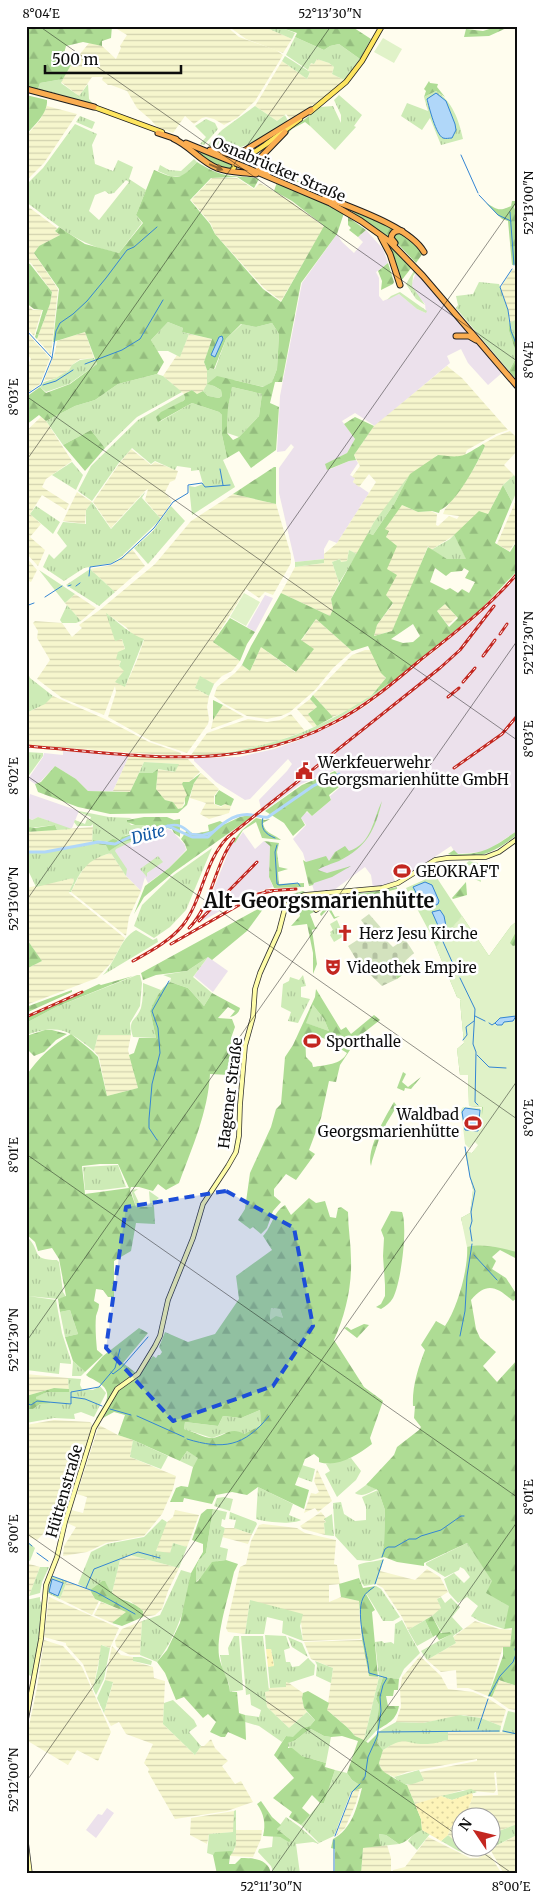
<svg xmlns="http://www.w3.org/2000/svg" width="543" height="1900" viewBox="0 0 543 1900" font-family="Merriweather,serif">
	<defs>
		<pattern id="farmland-rules" width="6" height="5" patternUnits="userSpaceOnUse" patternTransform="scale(1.25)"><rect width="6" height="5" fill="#f6f6cd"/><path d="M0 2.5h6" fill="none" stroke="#d2d2af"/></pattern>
		<pattern id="grass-tufts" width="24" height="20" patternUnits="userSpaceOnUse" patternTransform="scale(1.25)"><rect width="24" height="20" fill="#cdebb6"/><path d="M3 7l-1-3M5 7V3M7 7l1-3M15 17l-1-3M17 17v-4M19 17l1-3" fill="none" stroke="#afc89b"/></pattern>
		<pattern id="forest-firs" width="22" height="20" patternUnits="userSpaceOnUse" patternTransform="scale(1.25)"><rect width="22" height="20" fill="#aedc94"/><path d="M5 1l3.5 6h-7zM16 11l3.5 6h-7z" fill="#94bc7e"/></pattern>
		<pattern id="sand-dots" width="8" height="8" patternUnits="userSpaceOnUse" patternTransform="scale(1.25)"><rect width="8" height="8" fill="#fdf4b8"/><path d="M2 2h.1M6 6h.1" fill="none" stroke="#d8d09d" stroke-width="1.8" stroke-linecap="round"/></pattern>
		<pattern id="cemetery-stones" width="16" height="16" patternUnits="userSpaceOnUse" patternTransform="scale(1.25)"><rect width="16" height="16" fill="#d3e2be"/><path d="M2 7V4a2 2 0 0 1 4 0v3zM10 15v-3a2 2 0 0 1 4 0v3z" fill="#b4c1a2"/></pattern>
	</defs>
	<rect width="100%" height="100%" fill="#fffdee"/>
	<g fill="#ece1ec">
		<path d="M 366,230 L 383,249 L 388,263 L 376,272 L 379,278 L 379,296 L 383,301 L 399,294 L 417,309 L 426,313 L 425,304 L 413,290 L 411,286 L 416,272 L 503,372 L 488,385 L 468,363 L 461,349 L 447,356 L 450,363 L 375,426 L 355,413 L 342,421 L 355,439 L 347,453 L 326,464 L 328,470 L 349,461 L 356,460 L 358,463 L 350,475 L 355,478 L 353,482 L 369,493 L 337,543 L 329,540 L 324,549 L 324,559 L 295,562 L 279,493 L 279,468 L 294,447 L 291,444 L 285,451 L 277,452 L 280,396 L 302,283 L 337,234 L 342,242 L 354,253 L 363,242 L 358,237 Z"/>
		<path d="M 517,577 L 517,831 L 488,850 L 480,852 L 456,854 L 451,846 L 403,878 L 399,878 L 394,870 L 391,871 L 395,881 L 380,887 L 373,888 L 371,875 L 365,867 L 334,890 L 314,891 L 303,853 L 293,839 L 306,825 L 301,818 L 303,814 L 307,812 L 312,816 L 331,800 L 330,796 L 346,782 L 335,770 L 301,784 L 264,811 L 261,809 L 259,800 L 287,771 L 292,764 L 288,759 L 250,799 L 245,800 L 216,782 L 194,761 L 194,758 L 239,757 L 274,749 L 297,741 L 338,723 L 369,704 L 477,617 Z"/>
		<path d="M 265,595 L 273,598 L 255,632 L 247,627 Z"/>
		<path d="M 63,751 L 93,753 L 129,756 L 113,791 L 88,791 L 76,779 L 55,766 L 40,782 L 35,784 L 28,779 L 43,757 L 44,753 L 63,755 Z"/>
		<path d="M 30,794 L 79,811 L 72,828 L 66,828 L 38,817 L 32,820 L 26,817 Z"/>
		<path d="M 149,825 L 145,836 L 154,838 L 167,829 L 171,830 L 185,845 L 186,850 L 169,868 L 148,883 L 145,877 L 141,891 L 126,876 L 109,851 L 143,836 L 146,826 Z"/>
		<path d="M 243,832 L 255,849 L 264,841 L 270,846 L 269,877 L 273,887 L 248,895 L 199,923 L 201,920 L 228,853 L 227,851 L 233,841 L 235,843 Z"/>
		<path d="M 208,957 L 228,971 L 213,992 L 194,976 Z"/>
		<path d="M 107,1808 L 114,1813 L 96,1838 L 86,1830 L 98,1814 L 102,1815 Z"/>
	</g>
	<g fill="url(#farmland-rules)" fill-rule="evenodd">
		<path d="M 112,26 L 226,26 L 239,37 L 276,50 L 283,55 L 255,101 L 237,118 L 224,125 L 214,119 L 206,117 L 202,118 L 194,124 L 185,116 L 173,133 L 157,127 L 151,120 L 137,108 L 127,91 L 111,85 L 108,85 L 102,80 L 103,77 L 92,77 L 79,96 L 61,82 L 71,65 L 89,43 L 102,46 L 116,59 L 121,48 L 120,46 L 127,35 Z"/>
		<path d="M 228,26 L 263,26 L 292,39 L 283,53 L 246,39 Z"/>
		<path d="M 317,59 L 329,63 L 334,67 L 332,74 L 344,80 L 327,96 L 291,120 L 286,114 L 277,121 L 255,106 L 282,61 L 307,79 L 310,73 L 308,70 L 311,63 L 314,64 Z"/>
		<path d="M 47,106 L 77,114 L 44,163 L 26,181 L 26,136 L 40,120 Z"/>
		<path d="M 212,178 L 237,178 L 254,189 L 260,183 L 292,202 L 324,227 L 281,301 L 264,288 L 215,234 L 211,224 L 191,200 Z"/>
		<path d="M 26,205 L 57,228 L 55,231 L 60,235 L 39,246 L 34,253 L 58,289 L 51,355 L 37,339 L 50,304 L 52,292 L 31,263 L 26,261 Z"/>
		<path d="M 513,269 L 517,270 L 517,319 L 509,323 L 508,310 L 500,288 Z"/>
		<path d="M 26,304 L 33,310 L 42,310 L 34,336 L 26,327 Z"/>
		<path d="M 26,332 L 50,358 L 40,384 L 26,394 L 26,367 L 31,359 L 26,352 Z"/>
		<path d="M 85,332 L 94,358 L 80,359 L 72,365 L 69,370 L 56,378 L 44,381 L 55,352 L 57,341 Z"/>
		<path d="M 189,334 L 212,339 L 204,362 L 207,370 L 207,384 L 203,391 L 197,394 L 192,390 L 184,394 L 163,376 L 177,355 L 180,356 Z"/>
		<path d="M 447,366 L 462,378 L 508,430 L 496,434 L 467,450 L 465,455 L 457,458 L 437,455 L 374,522 L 357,554 L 349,550 L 347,561 L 341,562 L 340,559 L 332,562 L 339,583 L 331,599 L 333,609 L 330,616 L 281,593 L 295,567 L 324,563 L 324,554 L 337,543 L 376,482 L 369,474 L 359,487 L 353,482 L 355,478 L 352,477 L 360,466 L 354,455 L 374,426 Z"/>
		<path d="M 41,417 L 46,421 L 72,461 L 46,479 L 42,487 L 69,504 L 66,510 L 42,495 L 30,514 L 41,524 L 30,537 L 45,550 L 38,566 L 26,553 L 26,431 Z"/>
		<path d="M 510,431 L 517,438 L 517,451 L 504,465 L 514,475 L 503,485 L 488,514 L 431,550 L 428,546 L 404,606 L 392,631 L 374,636 L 377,625 L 393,604 L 386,595 L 387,540 L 385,529 L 400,506 L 402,505 L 418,512 L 431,511 L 437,514 L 436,525 L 438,526 L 449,516 L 457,519 L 459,516 L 443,514 L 445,509 L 463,486 L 477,463 L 485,446 L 483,444 L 497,436 Z"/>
		<path d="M 131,449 L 151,465 L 155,462 L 178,471 L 175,480 L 170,482 L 165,492 L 172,501 L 161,519 L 145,500 L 148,489 L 145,491 L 111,528 L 93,502 L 119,464 Z"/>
		<path d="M 77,492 L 92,502 L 86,510 L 85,524 L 63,521 Z"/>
		<path d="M 233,494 L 276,504 L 291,555 L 291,563 L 273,595 L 265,592 L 259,598 L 246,589 L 213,642 L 240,661 L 232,671 L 222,676 L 214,684 L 200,677 L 195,688 L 209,696 L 207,707 L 209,719 L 208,724 L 187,753 L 151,741 L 108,717 L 116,692 L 115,686 L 104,715 L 62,698 L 37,679 L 50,660 L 37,638 L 38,631 L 33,623 L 35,621 L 62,623 L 72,637 L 82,628 L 79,625 L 101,609 L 155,564 L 191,521 ZM 107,614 L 126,627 L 134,636 L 144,640 L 137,660 L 125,687 L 124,670 L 119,666 L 125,650 L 122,639 Z"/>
		<path d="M 517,498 L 517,540 L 509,551 L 497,544 Z"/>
		<path d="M 132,549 L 145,566 L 115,592 L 90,569 L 112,565 Z"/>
		<path d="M 26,557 L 37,570 L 31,582 L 26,580 Z"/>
		<path d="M 75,594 L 96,608 L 81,621 L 65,603 Z"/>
		<path d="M 445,604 L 457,617 L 448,625 L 437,611 Z"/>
		<path d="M 316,619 L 352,651 L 333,668 L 315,690 L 290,712 L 281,716 L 267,719 L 247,716 L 223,703 L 214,696 L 217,687 L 235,673 L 242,665 L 250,671 L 261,647 L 295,672 L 313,649 L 301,641 Z"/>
		<path d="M 365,650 L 371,650 L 381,672 L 386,679 L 372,695 L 353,708 L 333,717 L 313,695 L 352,655 Z"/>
		<path d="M 53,696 L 105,719 L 149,742 L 181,753 L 180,756 L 26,745 L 26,713 L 37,708 Z"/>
		<path d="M 310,699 L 317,707 L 308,714 L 317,726 L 313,727 L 297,709 Z"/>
		<path d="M 223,705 L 244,717 L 211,729 L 213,720 Z"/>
		<path d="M 291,714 L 305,731 L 272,743 L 249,748 L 219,754 L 191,755 L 207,733 L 248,719 L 267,722 L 280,720 Z"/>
		<path d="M 129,756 L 188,759 L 200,772 L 189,782 L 187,795 L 182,808 L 177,809 L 173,802 L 165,800 L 156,789 L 158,769 L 174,772 L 178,764 L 144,762 L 130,792 L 113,791 Z"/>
		<path d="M 201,773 L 219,789 L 214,796 L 214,804 L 221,807 L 225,804 L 231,806 L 229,813 L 209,819 L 200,814 L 206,803 L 190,798 L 194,783 Z"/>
		<path d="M 93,827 L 92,843 L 46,851 L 26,851 L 26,832 Z"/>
		<path d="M 111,853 L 126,876 L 141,891 L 129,917 L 126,936 L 71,892 L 79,876 L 86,865 L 95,858 Z"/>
		<path d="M 73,878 L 74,881 L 69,893 L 125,938 L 112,962 L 97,978 L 26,1005 L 26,969 L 42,961 L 26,938 L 26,888 Z"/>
		<path d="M 98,1035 L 131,1035 L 128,1050 L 138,1088 L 107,1096 L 99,1057 L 94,1051 Z"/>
		<path d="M 26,1374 L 68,1378 L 69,1389 L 54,1388 L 26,1396 Z"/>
		<path d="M 54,1420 L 90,1422 L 92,1424 L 91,1431 L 61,1531 L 49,1528 L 37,1540 L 26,1536 L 26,1425 Z"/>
		<path d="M 99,1425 L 118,1435 L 133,1440 L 130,1457 L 176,1476 L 173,1489 L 162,1514 L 144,1536 L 106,1543 L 87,1552 L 63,1556 L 64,1546 L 76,1527 L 67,1523 L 71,1510 L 83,1513 L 87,1497 L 77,1494 Z"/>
		<path d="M 317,1469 L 332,1501 L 318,1512 L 315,1508 L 304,1513 L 311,1493 L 316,1494 L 319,1492 L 314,1481 Z"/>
		<path d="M 175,1510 L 199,1515 L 187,1547 L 173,1543 L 170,1554 L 156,1551 L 162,1532 L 167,1522 L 173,1517 Z"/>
		<path d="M 321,1512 L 326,1518 L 324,1520 L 326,1522 L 324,1523 L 325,1535 L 303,1529 L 300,1526 Z"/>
		<path d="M 263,1524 L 297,1528 L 305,1533 L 336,1540 L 334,1564 L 337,1565 L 340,1584 L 329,1585 L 329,1602 L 341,1597 L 359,1601 L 361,1637 L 360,1639 L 303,1641 L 301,1622 L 250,1600 L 245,1634 L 228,1632 L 226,1628 L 240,1567 L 246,1564 L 251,1541 L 259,1525 Z"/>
		<path d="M 225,1528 L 234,1528 L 252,1534 L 248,1544 L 222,1537 Z"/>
		<path d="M 130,1555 L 179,1568 L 168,1591 L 162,1609 L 155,1615 L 143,1617 L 143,1611 L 130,1601 L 117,1598 L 112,1593 L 120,1560 Z"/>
		<path d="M 26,1563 L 40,1567 L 29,1596 L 26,1596 Z"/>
		<path d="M 427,1569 L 440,1577 L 448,1592 L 437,1599 L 441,1607 L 440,1611 L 408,1630 L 402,1617 L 383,1588 L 376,1584 L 380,1571 L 415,1580 Z"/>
		<path d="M 67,1581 L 90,1590 L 95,1599 L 99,1601 L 92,1615 L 60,1599 Z"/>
		<path d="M 49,1597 L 119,1628 L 110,1648 L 102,1645 L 93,1689 L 83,1664 L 66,1645 L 66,1643 L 44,1637 Z"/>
		<path d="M 101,1602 L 126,1612 L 126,1614 L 112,1623 L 94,1615 Z"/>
		<path d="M 142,1621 L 140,1655 L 130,1655 L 120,1650 L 116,1646 L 115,1641 L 122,1629 Z"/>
		<path d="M 475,1621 L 499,1629 L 512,1630 L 510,1647 L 503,1647 L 488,1696 L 468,1688 L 457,1688 L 456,1670 L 441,1672 L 427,1660 L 456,1643 L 453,1637 Z"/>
		<path d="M 44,1640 L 63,1646 L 82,1667 L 111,1732 L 98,1761 L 77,1750 L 68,1765 L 26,1740 L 37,1688 Z"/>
		<path d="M 362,1640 L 369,1676 L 379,1677 L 364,1740 L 355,1736 L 348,1728 L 327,1710 L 333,1668 L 311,1659 L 304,1642 Z"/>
		<path d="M 112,1646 L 121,1655 L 133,1657 L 133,1661 L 153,1667 L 154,1678 L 165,1681 L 163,1724 L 195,1755 L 201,1746 L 204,1746 L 211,1739 L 215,1748 L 228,1761 L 222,1766 L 235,1784 L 241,1781 L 253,1802 L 227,1811 L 175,1819 L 148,1772 L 149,1769 L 144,1763 L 153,1744 L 126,1734 L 119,1722 L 111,1726 L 104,1713 L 113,1683 L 105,1680 Z"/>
		<path d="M 420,1656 L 441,1676 L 448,1689 L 473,1692 L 489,1699 L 506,1710 L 501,1726 L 481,1718 L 463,1715 L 423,1723 L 396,1722 L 401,1707 L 400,1689 L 402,1677 Z"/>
		<path d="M 498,1680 L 517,1686 L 517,1710 L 509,1709 L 492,1697 Z"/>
		<path d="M 286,1681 L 303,1693 L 302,1698 L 304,1708 L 307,1712 L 289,1728 L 267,1707 L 265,1692 L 269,1691 L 268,1688 L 286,1687 Z"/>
		<path d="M 447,1731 L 502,1732 L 517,1735 L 517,1824 L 491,1834 L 490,1818 L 461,1817 L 467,1812 L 473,1796 L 498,1795 L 496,1772 L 494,1773 L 496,1790 L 494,1793 L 463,1790 L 415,1804 L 407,1785 L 424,1780 L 420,1772 L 477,1761 L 477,1759 L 407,1772 L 394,1777 L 383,1772 L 379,1763 L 383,1750 L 396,1742 L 403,1740 L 428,1744 L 448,1740 Z"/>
		<path d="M 360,1788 L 356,1803 L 345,1828 L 336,1836 L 352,1792 Z"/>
		<path d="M 234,1811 L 234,1832 L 209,1834 L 207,1844 L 190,1835 L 191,1818 Z"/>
		<path d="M 460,1818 L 460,1846 L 448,1835 L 450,1828 Z"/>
		<path d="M 236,1830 L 262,1830 L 261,1839 L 253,1857 L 230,1856 L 235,1849 Z"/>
		<path d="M 517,1835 L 517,1874 L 504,1874 L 490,1849 Z"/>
		<path d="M 428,1837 L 470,1858 L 478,1858 L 485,1854 L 490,1855 L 502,1874 L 392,1874 L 393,1870 L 405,1867 Z"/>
		<path d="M 387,1845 L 391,1858 L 391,1874 L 361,1874 L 363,1848 Z"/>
	</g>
	<g fill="url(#grass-tufts)" fill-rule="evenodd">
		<path d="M 267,28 L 285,29 L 295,33 L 292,39 Z"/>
		<path d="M 295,37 L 324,50 L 330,46 L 339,44 L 360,59 L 344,80 L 332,74 L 334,67 L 329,63 L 317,59 L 314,64 L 311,63 L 308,70 L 286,55 Z"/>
		<path d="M 285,56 L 310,72 L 307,79 L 282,61 Z"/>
		<path d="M 63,79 L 61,83 L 79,96 L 88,84 L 89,99 L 94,105 L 38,89 L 40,83 Z"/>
		<path d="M 436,91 C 452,101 459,120 463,139 L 441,145 L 430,118 L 422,130 L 401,116 L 407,103 L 428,111 L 424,97 Z"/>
		<path d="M 339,95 L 362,115 L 354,126 L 356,127 L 335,150 L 310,126 L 309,116 L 320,107 L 333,106 L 341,123 L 341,115 L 334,100 Z"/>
		<path d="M 255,106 L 277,121 L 285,115 L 288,121 C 261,137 241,157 208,145 L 222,130 Z"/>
		<path d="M 80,116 L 95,122 L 92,129 L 76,122 Z"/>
		<path d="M 206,119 L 215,123 L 218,129 L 204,145 L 200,144 L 206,137 L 195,126 Z"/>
		<path d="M 75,124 L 97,134 L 92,145 L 95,164 L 113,171 L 118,160 L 133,167 L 129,179 L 146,190 L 136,215 L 142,223 L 119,253 C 77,245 59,226 26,202 L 26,185 L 43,168 ZM 126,180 L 129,182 L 99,220 L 89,211 L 95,195 L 105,191 L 109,194 L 114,193 Z"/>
		<path d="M 194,159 L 197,162 L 183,176 L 172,177 L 158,171 L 160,165 L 169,170 L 181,171 Z"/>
		<path d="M 415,269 L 417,271 L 413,276 L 412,286 L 425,305 L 416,299 L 406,284 Z"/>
		<path d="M 479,282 L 499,284 L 508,310 L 509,323 L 517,319 L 517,342 L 510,325 L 509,331 L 517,356 L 509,371 L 456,308 L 458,305 L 456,296 L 473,294 Z"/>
		<path d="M 400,292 L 427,311 L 426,313 L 417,309 L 399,294 L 387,300 L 391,296 Z"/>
		<path d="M 168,322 L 183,328 L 182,332 L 189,334 L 180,357 L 168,351 L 157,351 L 151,340 Z"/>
		<path d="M 272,323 L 279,334 L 277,369 L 272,382 L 264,387 L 234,380 L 232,387 L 262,394 L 259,416 L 239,437 L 227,433 L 228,408 L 233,380 L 208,384 L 214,386 L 221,390 L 222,396 L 219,398 L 208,396 L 203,391 L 207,384 L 207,370 L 209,370 L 210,368 L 215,369 L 226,339 L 242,324 L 256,327 Z"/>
		<path d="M 94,358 L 97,364 L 69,384 L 46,392 L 40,387 L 44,382 L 56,378 L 69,370 L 72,365 L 80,360 Z"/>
		<path d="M 157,374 L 163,376 L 182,392 L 137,417 L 105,448 L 91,430 L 63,445 L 46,421 L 75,406 L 95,400 L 118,384 Z"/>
		<path d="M 184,394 L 185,399 L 159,422 L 192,403 L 219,412 L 222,415 L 222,435 L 227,458 L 223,460 L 235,487 L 192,515 L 189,486 L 195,487 L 203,484 L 199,470 L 191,471 L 191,468 L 177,466 L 175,470 L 155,461 L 151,464 L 132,448 L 118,464 L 92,501 L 78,491 L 91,466 L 138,420 Z"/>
		<path d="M 72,462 L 83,475 L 76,490 L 52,475 Z"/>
		<path d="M 410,474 L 394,504 L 373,535 L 368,533 L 374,522 Z"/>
		<path d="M 514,475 C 520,484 516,494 512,502 L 503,485 Z"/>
		<path d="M 145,492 L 142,498 L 161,519 L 122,556 L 112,563 L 84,568 L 64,581 L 43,567 L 49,554 L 54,559 L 67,546 L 57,533 L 63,522 L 86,524 L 86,510 L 92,502 L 111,529 Z"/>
		<path d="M 36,506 L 60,522 L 53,534 L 30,514 Z"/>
		<path d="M 171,506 L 185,521 L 148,564 L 134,548 L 153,531 Z"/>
		<path d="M 454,535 L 467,560 L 447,559 L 431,550 L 450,539 Z"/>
		<path d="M 349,550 L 357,554 L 339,583 L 332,562 L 340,559 L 341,562 L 347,561 Z"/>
		<path d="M 324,559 L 324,563 L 295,567 L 295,562 Z"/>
		<path d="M 90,569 L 115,592 L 99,606 L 66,585 Z"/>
		<path d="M 39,570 L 75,594 L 65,603 Z"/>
		<path d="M 67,605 L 81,621 L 76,623 L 62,623 L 60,620 Z"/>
		<path d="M 106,613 C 117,621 132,636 144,639 L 125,687 L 115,682 L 124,671 L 119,666 L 121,661 L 116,659 L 118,652 L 125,649 L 122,639 L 115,641 Z"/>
		<path d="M 27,671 L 30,678 L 53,696 L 45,704 L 26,713 Z"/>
		<path d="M 200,676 L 214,684 L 209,696 L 195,688 Z"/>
		<path d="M 393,681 C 331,730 271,755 191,756 C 197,753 209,755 217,754 C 235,752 253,747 270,743 C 315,731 355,707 393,681 Z"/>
		<path d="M 26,752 L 43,753 L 43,756 L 27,778 Z"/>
		<path d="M 144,762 L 179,764 L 175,772 L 158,769 L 152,773 L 139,773 Z"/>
		<path d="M 79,811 L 109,817 L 132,818 L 127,820 L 131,825 L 146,825 L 142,835 C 137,833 128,833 123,837 C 121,838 120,841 118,843 L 94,840 L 93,844 L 106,845 L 110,850 L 122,843 L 143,836 L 141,839 L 139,838 L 116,849 L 115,851 L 127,869 L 126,876 L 111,853 C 86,860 81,870 71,892 L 69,892 L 74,881 L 73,878 L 36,887 L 26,866 L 26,852 L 45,852 L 92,844 L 93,824 L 91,826 L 77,826 L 74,822 L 75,820 L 85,824 L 87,819 L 90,820 L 91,817 L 78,812 Z"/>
		<path d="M 26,817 L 32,820 L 38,817 L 72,829 L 57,830 L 55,825 L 30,828 L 27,825 Z"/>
		<path d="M 212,848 L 186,910 L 170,927 L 154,938 L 134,926 L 142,905 L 171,877 Z"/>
		<path d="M 158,856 L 163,862 L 147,873 L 147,877 L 140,869 Z"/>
		<path d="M 337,920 L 344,936 L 334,942 L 330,935 L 331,934 L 330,932 L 333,930 L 330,924 Z"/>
		<path d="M 136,930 L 153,940 L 157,938 L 158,942 L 103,975 C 116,962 120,938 136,930 Z"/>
		<path d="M 208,957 L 193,977 L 212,993 L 204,1006 L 188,988 L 170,982 L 171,978 L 163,975 L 187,971 Z"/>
		<path d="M 137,975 L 140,975 L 142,983 L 140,1006 L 130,1023 L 131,1035 L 98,1035 L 94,1051 C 68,1030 60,1024 26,1035 L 26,1023 L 56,1007 Z"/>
		<path d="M 303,975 L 306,986 L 301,987 L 301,997 L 310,999 L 298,1023 L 288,1021 L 291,1012 L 281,1007 L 283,984 L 289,981 L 290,977 L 299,980 Z"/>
		<path d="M 143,983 L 161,990 L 150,1011 L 156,1038 L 133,1037 C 127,1018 136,1022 141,1008 C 143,1000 143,991 143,983 Z"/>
		<path d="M 313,1005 L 324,1019 L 329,1031 L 305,1023 Z"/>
		<path d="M 118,1165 L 126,1187 L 102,1190 L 85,1190 L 83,1167 Z"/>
		<path d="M 138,1189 L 134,1192 L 140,1205 L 146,1206 L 150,1204 L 149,1191 L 159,1198 L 154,1202 L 154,1207 L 136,1207 L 131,1190 Z"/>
		<path d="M 26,1236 C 43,1251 29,1260 57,1260 L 59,1262 L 63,1292 L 66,1297 L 58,1299 L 28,1296 L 56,1300 L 62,1333 L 71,1361 L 71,1364 L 60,1363 L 59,1374 L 26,1370 Z"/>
		<path d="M 271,1308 L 280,1309 L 283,1318 L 270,1320 Z"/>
		<path d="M 70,1310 L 78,1334 L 65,1337 L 60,1312 Z"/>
		<path d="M 73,1361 L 85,1372 L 81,1376 L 72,1376 Z"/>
		<path d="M 68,1378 L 81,1379 L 80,1385 L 82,1389 L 93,1390 L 100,1386 L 106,1393 L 94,1417 L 81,1412 L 74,1414 L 75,1419 L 54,1418 L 26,1423 L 27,1408 L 33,1409 L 40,1404 L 50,1402 L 36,1400 L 35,1397 L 47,1392 L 69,1392 Z"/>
		<path d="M 260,1410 L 261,1425 L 244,1434 L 225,1433 L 212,1438 L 184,1429 L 185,1422 L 218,1426 L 223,1416 L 241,1418 Z"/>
		<path d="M 133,1440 L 168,1456 L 161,1469 L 130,1457 Z"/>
		<path d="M 187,1451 L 199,1458 L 193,1467 L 180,1461 Z"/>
		<path d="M 351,1458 L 361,1471 L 356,1480 L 337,1497 L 325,1474 L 330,1471 L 326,1464 Z"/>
		<path d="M 302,1465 L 315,1469 L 312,1482 L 298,1477 Z"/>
		<path d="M 366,1485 L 377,1489 C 370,1492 363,1498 355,1493 Z"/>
		<path d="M 258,1487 L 293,1504 L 289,1515 L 301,1520 C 292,1525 265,1522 256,1519 Z"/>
		<path d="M 378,1490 L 385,1510 L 384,1545 L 381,1558 L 370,1561 L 357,1560 L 335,1536 L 333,1503 L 341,1502 L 344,1514 L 355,1521 L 366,1520 L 366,1507 L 362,1497 Z"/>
		<path d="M 224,1497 L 233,1499 L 230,1511 L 214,1506 L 217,1498 Z"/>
		<path d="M 213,1509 L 227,1512 L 225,1520 L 222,1519 L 221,1526 L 225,1528 L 220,1547 L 228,1549 L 226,1560 L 218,1561 L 196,1582 L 196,1568 L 199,1560 L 206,1553 Z"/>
		<path d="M 230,1512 L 256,1522 L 257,1524 L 252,1534 L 234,1528 L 236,1520 L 229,1519 Z"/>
		<path d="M 332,1514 L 334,1536 L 325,1535 L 324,1523 L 326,1522 L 324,1519 Z"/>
		<path d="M 162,1519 L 167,1522 L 156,1551 L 170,1553 L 173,1543 L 187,1547 L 179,1568 L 130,1555 L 120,1560 L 112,1593 L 102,1581 L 90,1590 L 78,1584 L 91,1552 L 107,1544 L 144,1537 Z"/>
		<path d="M 26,1540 L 35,1548 L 30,1561 L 26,1560 Z"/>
		<path d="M 467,1543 L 510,1606 L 504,1629 L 479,1621 L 471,1616 L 478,1606 L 467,1597 L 458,1603 L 449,1593 L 444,1579 L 454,1573 L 464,1583 L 470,1577 L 464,1569 L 460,1567 L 459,1570 L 445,1577 L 426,1565 L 426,1563 Z"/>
		<path d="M 384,1559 L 376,1584 L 364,1586 L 361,1582 L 358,1565 C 363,1562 375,1562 384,1559 Z"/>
		<path d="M 40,1567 L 49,1567 L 42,1582 L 40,1593 L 29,1596 Z"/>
		<path d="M 181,1570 L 191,1573 C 187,1605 177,1636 157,1662 L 140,1655 L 142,1621 L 160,1615 Z"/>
		<path d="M 51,1576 L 67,1581 L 60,1599 L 47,1593 Z"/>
		<path d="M 376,1586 L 381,1589 L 400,1617 L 393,1621 L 383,1621 L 366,1593 Z"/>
		<path d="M 40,1597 L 40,1601 L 42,1603 L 41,1627 L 34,1673 L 31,1676 L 26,1674 L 26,1600 Z"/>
		<path d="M 441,1597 L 445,1603 L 451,1598 L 460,1607 L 452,1617 L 463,1629 L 453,1636 L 456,1643 L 427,1660 L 421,1651 L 451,1634 L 450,1632 L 442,1633 L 432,1616 L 441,1608 L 437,1599 Z"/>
		<path d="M 250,1600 L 303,1614 L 300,1626 L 303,1641 L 282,1633 L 283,1621 L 267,1617 L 264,1634 L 245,1634 Z"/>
		<path d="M 402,1620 L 420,1653 L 404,1669 L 399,1679 L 383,1677 L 376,1699 L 379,1705 L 376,1731 L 366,1742 L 364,1740 L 379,1677 L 375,1642 L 382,1641 L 384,1643 L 391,1642 L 394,1644 L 395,1624 Z"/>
		<path d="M 425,1620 L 433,1637 L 417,1646 L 408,1630 Z"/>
		<path d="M 265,1635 L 286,1636 L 290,1648 L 284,1650 L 286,1662 L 290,1662 L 292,1667 L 299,1666 L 308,1658 L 315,1665 L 314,1675 L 289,1683 L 286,1682 L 286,1687 L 270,1688 L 268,1667 L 274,1665 L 271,1649 L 266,1649 Z"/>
		<path d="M 234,1636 L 239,1636 L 243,1690 L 230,1692 L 229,1684 L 223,1673 L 220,1655 L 229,1655 L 228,1648 Z"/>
		<path d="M 241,1636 L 263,1636 L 269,1691 L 265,1692 L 267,1707 L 289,1728 L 307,1712 L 315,1720 L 310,1726 L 302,1728 L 293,1738 L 286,1736 L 282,1742 L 259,1726 L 245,1722 L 245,1715 L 259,1717 L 261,1710 L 251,1705 L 250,1694 L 246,1695 Z"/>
		<path d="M 288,1637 L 302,1643 L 308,1657 L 292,1647 Z"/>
		<path d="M 101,1645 L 110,1648 L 104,1679 L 96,1695 L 93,1689 L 98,1668 Z"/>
		<path d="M 133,1657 L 141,1657 L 152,1661 L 151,1665 L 133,1661 Z"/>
		<path d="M 315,1661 L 333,1668 L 331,1683 L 316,1676 L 317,1665 Z"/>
		<path d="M 105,1680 L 113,1682 L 104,1713 L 97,1698 Z"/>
		<path d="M 173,1700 L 194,1720 L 197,1726 L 189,1732 L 201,1746 L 195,1755 L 163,1724 L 164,1703 Z"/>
		<path d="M 508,1711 L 517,1713 L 517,1735 L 502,1732 Z"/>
		<path d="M 460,1715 L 481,1718 L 501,1726 L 500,1732 L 448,1731 L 448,1740 C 441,1741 435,1744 428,1744 C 404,1745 408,1734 383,1750 L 377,1743 L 380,1731 L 396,1722 L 423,1723 Z"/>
		<path d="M 311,1729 L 324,1736 L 331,1737 L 326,1763 L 302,1756 L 287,1746 L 288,1743 C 298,1741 302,1733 311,1729 Z"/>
		<path d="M 335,1770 L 347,1773 L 352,1780 L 358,1784 L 351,1792 L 334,1836 L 319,1843 L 301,1825 L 320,1803 L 324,1803 Z"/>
		<path d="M 419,1770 L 424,1780 C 410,1785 406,1788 394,1777 Z"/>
		<path d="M 471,1789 L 477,1792 L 452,1800 L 441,1796 Z"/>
		<path d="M 236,1810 L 236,1845 L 233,1852 L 216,1852 L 213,1855 L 207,1853 L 209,1834 L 233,1832 L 234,1811 Z"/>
		<path d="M 286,1817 L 300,1827 L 319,1844 L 313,1842 L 296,1844 L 300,1874 L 274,1874 L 271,1866 L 258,1852 L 259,1849 L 272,1847 L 273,1836 L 280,1837 L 289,1841 L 291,1840 L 277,1829 Z"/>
		<path d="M 517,1824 L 517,1835 L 476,1856 C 464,1856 451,1846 441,1841 L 448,1835 L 463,1848 L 490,1848 L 491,1834 Z"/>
		<path d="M 422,1830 L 430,1834 L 417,1850 L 408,1841 L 416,1831 Z"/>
		<path d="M 379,1834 L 386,1835 L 399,1844 L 381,1846 Z"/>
	</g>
	<g fill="url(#forest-firs)" fill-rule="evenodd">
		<path d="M 26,26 L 112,26 L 111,38 L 102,41 L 102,46 L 83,42 L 66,46 L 63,57 L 71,65 L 63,79 L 40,83 L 38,89 L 26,86 Z"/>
		<path d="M 263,26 L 351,26 L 371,39 L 360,59 L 339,44 L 330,46 L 324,50 L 295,37 L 297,33 L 285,29 Z"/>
		<path d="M 499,26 L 511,26 L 489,36 L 464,37 L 466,29 L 483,31 Z"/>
		<path d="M 429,81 L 430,83 L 438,84 L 437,87 L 445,97 L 436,91 L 424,97 L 426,91 L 424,89 Z"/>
		<path d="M 26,95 L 47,100 C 48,114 34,125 26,135 Z"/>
		<path d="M 309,116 L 310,126 L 305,122 L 292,129 L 261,161 C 266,169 291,178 301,182 L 300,183 L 258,165 L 259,162 L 285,134 Z"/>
		<path d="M 202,151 L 234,164 L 230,170 L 212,164 L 199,154 Z"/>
		<path d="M 197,162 C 208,169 218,174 231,176 C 241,177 250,176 259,179 L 254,188 L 237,177 L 211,178 L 190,200 L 210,224 L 215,234 L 263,289 L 281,302 L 324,226 L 292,201 L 274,191 L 277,182 L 344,213 L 337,234 L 301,283 L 282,382 L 275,382 L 270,403 L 279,407 L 276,450 L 251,468 L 239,451 L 227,458 L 222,435 L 222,415 L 219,412 L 192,403 L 158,422 L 156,417 L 161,412 L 183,401 L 185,399 L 184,394 L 192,390 L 197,394 L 203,391 L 208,396 L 219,398 L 222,396 L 221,390 L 214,386 L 207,384 L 217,376 L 263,387 L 272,382 L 277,369 L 279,334 L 272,323 L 256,327 L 241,324 L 226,339 L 214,369 L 210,368 L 209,370 L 207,370 L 204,362 L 212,339 L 182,332 L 183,328 L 168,322 L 151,340 L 164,362 L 157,374 L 118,384 L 95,400 L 75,406 L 46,421 L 39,415 L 26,425 L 26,397 L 40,387 L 46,393 L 70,384 L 97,364 L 85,332 L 53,342 L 59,289 L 34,253 L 39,246 L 60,235 L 55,231 L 59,227 L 85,244 L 119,253 L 143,223 L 136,215 L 154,170 C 178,180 179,181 197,162 ZM 232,387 L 262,394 L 259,416 L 239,437 L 233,440 L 227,433 L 228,408 Z"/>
		<path d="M 512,201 L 516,201 L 514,207 L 517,216 L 517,264 L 512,265 L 508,221 L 502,219 L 486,203 C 497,209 498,212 511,206 Z"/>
		<path d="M 348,209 L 397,229 L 389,237 Z"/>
		<path d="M 348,217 L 366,230 L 358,237 L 349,230 L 351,228 L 348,225 Z"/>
		<path d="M 398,232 L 410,239 L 423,253 L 416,263 L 393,239 L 395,233 Z"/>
		<path d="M 387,243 L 412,267 L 401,281 Z"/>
		<path d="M 26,262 L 30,264 L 52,292 L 50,304 L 37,339 L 35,337 L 43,310 L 34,309 L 26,303 Z"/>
		<path d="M 388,263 L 394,282 L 393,284 L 381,290 L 382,281 L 378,271 Z"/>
		<path d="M 509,323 L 517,342 L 517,380 L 509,371 L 517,356 L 509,331 Z"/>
		<path d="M 355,417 L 374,426 L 354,455 L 356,460 L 349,461 L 327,470 L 325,464 L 347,453 L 355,439 L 344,424 Z"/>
		<path d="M 91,430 L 105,448 L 85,471 L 63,445 Z"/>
		<path d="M 483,444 L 485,446 C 478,462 456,504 440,510 L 439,513 L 432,511 L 418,512 L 402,505 L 385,529 L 389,531 L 386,537 L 397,546 L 387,569 L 397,575 L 386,595 L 393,603 L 377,625 L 374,636 L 392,631 L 428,547 L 447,559 L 466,559 L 454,535 L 479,511 L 488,514 L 503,485 L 512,502 L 495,543 L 510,552 L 517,541 L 517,571 L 479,611 L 393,681 L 372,695 L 386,678 L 381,673 L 368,646 L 352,651 L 316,619 L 301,640 L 314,649 L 296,672 L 261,647 L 250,671 L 242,665 L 251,646 L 281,593 L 330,616 L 333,609 L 331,599 L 368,533 L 373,535 L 394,504 L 410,474 L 438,455 C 463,458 462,457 483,444 ZM 435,568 L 446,576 L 451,572 L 462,571 L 464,568 L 469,571 L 465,578 L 475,582 L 469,593 L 462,589 L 458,593 L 450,588 L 446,590 L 430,582 ZM 445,604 L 458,618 L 449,627 L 437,611 ZM 413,624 L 420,636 L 413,642 L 403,643 L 391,639 Z"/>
		<path d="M 274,467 L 276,467 L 276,504 L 233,494 Z"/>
		<path d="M 230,618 L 255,632 L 247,644 L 240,661 L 213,642 Z"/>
		<path d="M 313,695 L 333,717 L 317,726 L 308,714 L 317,707 L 310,699 Z"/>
		<path d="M 213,700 L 223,705 L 213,720 Z"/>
		<path d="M 55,766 L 76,779 L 88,791 L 130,792 L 139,773 L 152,773 L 158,769 L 156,789 L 165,800 L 173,802 L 178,809 L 182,808 L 185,804 L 185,798 L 187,795 L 182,784 L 183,782 L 189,782 L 201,773 L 194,783 L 187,805 L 178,813 L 110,814 L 78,807 L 38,792 L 35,784 L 41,782 Z"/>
		<path d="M 335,771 L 345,782 L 329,795 L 331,800 L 312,816 L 307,811 L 301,818 L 305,825 L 293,836 L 284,823 L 265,811 L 302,785 Z"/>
		<path d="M 219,790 L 234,799 L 231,806 L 225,804 L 221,806 L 215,804 L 215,796 Z"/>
		<path d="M 382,801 C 375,830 367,847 339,861 C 332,864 323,866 318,870 L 327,873 L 351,866 L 332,877 L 314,883 L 313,885 L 309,886 L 303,860 L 306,862 L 326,856 L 329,861 L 335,852 L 345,846 L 349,851 C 372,844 373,819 382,801 Z"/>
		<path d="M 249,815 L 253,816 L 174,872 L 144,897 L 134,914 L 145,886 L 169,868 L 187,850 L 185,844 L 181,839 L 187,830 L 194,834 L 209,831 L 208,825 L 220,821 L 225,824 L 240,817 Z"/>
		<path d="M 144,817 L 167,817 L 174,820 L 180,819 L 180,837 L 174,833 L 172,829 L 167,828 C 159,835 156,839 145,836 L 149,825 L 135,825 L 127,822 L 127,820 Z"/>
		<path d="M 26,818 L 28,827 L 35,828 L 55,825 L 57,830 L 26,832 Z"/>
		<path d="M 256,818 L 265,820 L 270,819 L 263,823 C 265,834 273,833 281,840 L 262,838 L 256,822 L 243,830 L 235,843 L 233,841 L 242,830 Z"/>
		<path d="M 517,831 L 517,835 C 496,851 476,863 448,854 L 454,850 L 458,854 C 486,854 494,846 517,831 Z"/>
		<path d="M 135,833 L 143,836 L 122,843 L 109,851 L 106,845 L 93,844 L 93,840 L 107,842 L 113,839 L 117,840 L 118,842 L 122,837 Z"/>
		<path d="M 264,841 L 279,843 L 277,852 L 279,867 L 288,869 L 278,872 L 279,884 L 304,883 L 304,887 L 274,888 L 269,877 L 270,846 Z"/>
		<path d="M 466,882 L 467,895 L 453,899 L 452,898 Z"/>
		<path d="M 397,887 L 397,889 L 373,895 L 332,897 L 329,906 L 335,917 L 340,916 L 334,919 L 328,909 L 321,916 L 320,914 L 328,904 L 330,896 L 372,892 Z"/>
		<path d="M 303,891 L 305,892 L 289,900 L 287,898 L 266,905 L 247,931 L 212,960 L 208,957 L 187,971 L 156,975 L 143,980 L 141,973 L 278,898 Z"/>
		<path d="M 307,896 L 314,912 L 310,914 L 315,927 L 318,928 L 312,930 L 317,964 L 313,974 L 313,953 L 307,924 L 291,926 L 300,916 L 297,903 L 289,905 L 298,898 Z"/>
		<path d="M 462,916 L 489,956 L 511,926 L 517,921 L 517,1259 L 500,1250 L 492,1257 L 496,1261 L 492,1269 L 506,1278 L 517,1295 L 517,1298 L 513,1301 C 497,1287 487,1281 471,1300 L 476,1329 L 480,1338 L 496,1352 L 483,1366 L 497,1382 L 517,1360 L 517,1686 L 499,1680 L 492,1697 L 488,1696 L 503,1656 L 503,1647 L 510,1647 L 512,1628 L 504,1629 L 509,1606 L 486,1593 L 492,1581 L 467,1543 L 424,1563 L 424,1566 L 397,1562 L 384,1557 L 381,1558 L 384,1545 L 385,1510 L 378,1490 L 366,1485 L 394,1455 L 397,1447 L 419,1430 L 421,1427 L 414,1418 L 415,1406 L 413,1406 C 412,1387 418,1368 425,1350 L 421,1345 L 436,1321 L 445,1326 C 458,1307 469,1267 467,1244 C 466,1235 463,1226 461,1218 L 470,1213 L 473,1190 L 465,1152 L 472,1153 L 478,1146 L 482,1107 L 469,1106 L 468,1075 L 460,1075 L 457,1049 L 464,1043 L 460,1001 L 461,999 L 457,997 L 436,947 Z"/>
		<path d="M 26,938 L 42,961 L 26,969 Z"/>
		<path d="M 405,960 L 408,971 L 397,979 L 394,971 Z"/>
		<path d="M 133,976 L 56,1007 L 26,1023 L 26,1018 L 99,984 L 101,985 Z"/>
		<path d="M 170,982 L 188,988 L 204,1006 L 212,993 L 240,1008 C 239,1013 235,1016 230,1017 L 235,1011 L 228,1007 L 218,1018 L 232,1019 L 235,1027 L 231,1038 L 229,1075 L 210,1074 C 208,1112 192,1148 179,1183 L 166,1190 L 158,1184 L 153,1191 L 139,1187 L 131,1187 L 130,1190 L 136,1207 L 154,1207 L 155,1224 L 136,1223 L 131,1251 L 114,1261 L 114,1297 L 108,1297 L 103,1290 L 96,1289 L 94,1301 L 99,1304 C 99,1309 97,1312 96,1316 C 95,1327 96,1339 97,1350 L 103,1355 L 85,1372 L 73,1361 L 65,1337 L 78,1334 L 70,1310 L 60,1312 L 58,1299 L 66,1296 L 59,1259 L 52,1248 L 38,1251 L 35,1242 L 26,1234 L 26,1076 C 38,1058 52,1045 71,1034 L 92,1051 L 98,1057 L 107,1096 L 138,1088 L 129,1055 L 134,1053 L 139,1038 L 156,1038 L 150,1011 C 155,1001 160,988 170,982 ZM 100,1164 L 118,1164 L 129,1188 L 85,1194 L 82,1166 Z"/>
		<path d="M 316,989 L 341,1030 L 346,1027 L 351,1034 L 374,1015 L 380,1020 L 348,1045 L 347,1049 L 350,1050 L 340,1065 L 336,1082 L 329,1081 L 321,1118 L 309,1150 L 315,1154 L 296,1180 L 286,1174 L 274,1189 L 274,1196 L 281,1202 L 273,1211 L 267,1228 L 261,1234 L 253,1227 L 250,1229 L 238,1220 L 245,1209 L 250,1173 L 271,1127 L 276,1109 L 281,1104 L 285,1057 L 293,1045 L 315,997 ZM 313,1005 L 324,1019 L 329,1031 L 306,1023 ZM 305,1034 L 323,1038 L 347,1053 C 341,1065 325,1065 313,1067 L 312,1063 L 306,1057 Z"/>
		<path d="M 72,990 L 72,992 L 26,1013 L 26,1007 Z"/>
		<path d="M 45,1030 L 52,1030 L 67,1034 L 56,1040 L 44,1052 L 34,1056 L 26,1048 L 26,1036 Z"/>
		<path d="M 403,1072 L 406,1074 L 402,1082 L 408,1087 L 421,1077 L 411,1089 L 405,1088 L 404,1091 L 397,1088 Z"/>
		<path d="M 394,1102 L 397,1106 L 386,1124 L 384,1132 L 387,1134 L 381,1133 L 372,1161 L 371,1166 C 366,1150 385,1117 394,1102 Z"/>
		<path d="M 309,1198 L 316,1203 L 325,1201 L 330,1217 L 336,1218 L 338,1208 L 341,1207 L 348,1212 C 348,1228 351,1244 351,1260 C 352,1287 345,1316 334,1340 L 364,1387 L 383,1401 L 370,1438 L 372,1444 C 357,1455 338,1468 319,1462 L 319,1458 L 314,1454 L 305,1459 L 295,1485 L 309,1490 L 304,1509 L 258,1487 L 247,1495 L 232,1492 L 216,1495 L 212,1504 L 184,1498 L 183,1502 L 170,1502 L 176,1488 L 181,1486 L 188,1487 L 193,1467 L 198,1458 L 187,1451 L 180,1461 L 133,1440 L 118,1435 L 125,1415 L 114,1412 L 101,1419 L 118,1390 L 135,1378 L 153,1356 L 156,1358 L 158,1355 L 160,1355 L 162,1352 L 159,1347 L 165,1332 L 188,1342 L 215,1334 L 239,1299 L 236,1276 L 272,1250 L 263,1236 C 272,1227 273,1212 285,1205 L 291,1215 ZM 271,1308 L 280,1309 L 283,1318 L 276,1316 L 270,1320 ZM 260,1410 L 261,1425 L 244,1434 C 230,1426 224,1437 212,1438 C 204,1438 192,1431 184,1429 L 185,1422 L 218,1426 L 223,1416 L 241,1418 Z"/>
		<path d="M 391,1211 L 402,1212 C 408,1227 401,1283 393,1298 C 390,1303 386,1306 381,1309 L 376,1307 L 381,1304 L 385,1296 L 385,1285 L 383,1256 L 384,1238 L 381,1230 Z"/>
		<path d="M 364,1324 L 369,1325 L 357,1338 L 344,1328 L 347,1327 L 351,1330 Z"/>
		<path d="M 139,1328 L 148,1333 L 123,1363 L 136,1373 L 116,1387 L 97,1419 L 96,1418 C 105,1404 116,1392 96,1381 C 92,1378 89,1378 86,1375 L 103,1356 Z"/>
		<path d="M 54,1388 L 69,1389 L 69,1392 L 47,1392 L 36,1397 L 36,1399 L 50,1402 L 50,1403 L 40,1404 L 33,1409 L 26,1409 L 26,1396 Z"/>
		<path d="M 207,1509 L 213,1509 L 206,1553 L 199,1560 L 196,1568 L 196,1582 L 198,1581 L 212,1562 L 226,1560 L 238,1564 L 234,1572 C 229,1595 216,1634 219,1656 C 221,1669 229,1679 230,1692 L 237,1692 L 239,1713 L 245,1715 L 246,1740 L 228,1732 L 225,1737 L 221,1737 L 210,1732 L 216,1722 L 208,1714 L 203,1718 L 184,1697 L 176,1700 L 165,1673 L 157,1662 L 167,1650 L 180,1623 L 191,1573 L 203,1552 L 203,1544 L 192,1540 L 201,1514 Z"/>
		<path d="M 359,1578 L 363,1588 L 376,1586 L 366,1594 L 375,1610 L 372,1612 L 378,1677 L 369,1676 L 362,1640 L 359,1601 L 341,1597 L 339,1584 Z"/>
		<path d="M 102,1581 L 105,1581 C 115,1605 126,1595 143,1611 L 143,1617 L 122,1626 L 112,1623 L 126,1612 L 95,1599 L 90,1590 Z"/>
		<path d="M 432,1616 L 441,1633 L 450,1632 L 452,1634 L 439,1640 L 436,1635 L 433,1637 L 425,1620 Z"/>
		<path d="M 383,1677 L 399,1679 L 398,1690 L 394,1690 L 393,1696 L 386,1696 L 388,1706 L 399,1706 C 396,1721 388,1723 376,1731 L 379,1705 L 376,1699 Z"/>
		<path d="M 308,1691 L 329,1703 L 327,1710 L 348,1728 L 355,1736 L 364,1740 L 368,1743 L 380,1731 L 377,1743 L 383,1750 L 379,1763 C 380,1766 381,1769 383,1771 C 385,1773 404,1784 407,1785 L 421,1819 L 422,1830 C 412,1833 410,1841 399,1844 L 386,1835 L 379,1834 L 381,1846 L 363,1848 L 361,1874 L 335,1874 L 335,1849 L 331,1848 L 333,1839 C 352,1829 357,1807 362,1788 L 351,1792 L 358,1784 L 352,1780 L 347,1773 L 358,1741 L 342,1736 L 331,1737 L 324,1736 L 311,1729 C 302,1733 298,1741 288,1743 L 288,1748 L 292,1748 L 302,1756 L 326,1763 L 325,1767 L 335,1770 L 324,1803 L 320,1803 L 312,1795 L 302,1808 L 310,1815 L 301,1825 L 289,1817 L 292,1812 L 273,1798 L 294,1778 L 274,1755 L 286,1736 L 293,1737 L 302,1728 L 310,1726 L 315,1720 L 304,1708 L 302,1698 L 303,1693 Z"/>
		<path d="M 261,1801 L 272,1817 L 281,1825 L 277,1829 L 291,1840 L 289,1842 L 280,1837 L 263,1836 C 266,1824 264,1814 257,1804 Z"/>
		<path d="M 231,1851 L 233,1852 L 230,1856 L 229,1864 L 235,1864 L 241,1858 C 253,1858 269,1859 271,1874 L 217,1874 L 213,1855 L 215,1852 Z"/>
	</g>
	<g fill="url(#sand-dots)">
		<path d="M 266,1649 L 271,1649 L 274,1666 L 268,1667 Z"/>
		<path d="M 472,1793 L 473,1796 L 467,1812 L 450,1828 L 448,1835 L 441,1841 L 422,1830 L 421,1819 L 415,1804 L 441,1796 L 452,1800 Z"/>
	</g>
	<path fill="url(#cemetery-stones)" d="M 369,914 L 390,938 L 387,941 L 393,947 L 405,939 L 414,953 L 394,971 L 397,979 L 382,986 L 359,964 L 348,946 L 370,932 L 361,920 Z"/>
	<g fill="#cdebb6" fill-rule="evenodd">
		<path d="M 469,861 L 478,863 L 481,882 L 459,872 L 461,868 ZM 473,864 L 477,865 L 477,868 L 470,867 L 470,870 L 474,869 L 479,872 L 473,876 L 468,875 L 468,869 L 464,874 L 461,871 L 465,867 Z"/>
		<path d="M 435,875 L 462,916 L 436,947 L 429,931 L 406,888 Z"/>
	</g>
	<g fill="#e0f2c8">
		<path d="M 383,38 L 402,49 L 394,63 L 374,52 Z"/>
		<path d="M 244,593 L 260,602 L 246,626 L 230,617 Z"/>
		<path d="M 462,916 L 489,956 L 511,926 L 517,921 L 517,930 L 510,943 L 513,946 L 517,945 L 517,1252 C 501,1248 484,1243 467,1247 L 461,1218 L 470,1213 L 473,1190 L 465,1152 L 472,1153 L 478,1145 L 475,1142 L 469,1148 L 465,1144 L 461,1110 L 463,1107 L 480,1108 L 481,1109 L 482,1115 L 483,1107 L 469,1106 L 468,1075 L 460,1075 L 457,1049 L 464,1043 L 460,1001 L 461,999 L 457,997 L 436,947 Z"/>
	</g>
	<g fill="#b0d7f9" stroke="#3485d3">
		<path d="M 436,93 L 446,101 L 455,124 L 456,130 L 452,138 C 449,138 446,139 443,138 C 436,135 429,107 427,99 Z"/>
		<path d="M 222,336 L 223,339 L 215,357 L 211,355 L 219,337 Z"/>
		<path d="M 425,882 L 432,885 L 439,901 L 438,904 L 432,907 C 421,904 418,896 413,887 Z"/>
		<path d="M 440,910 L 444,916 L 446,926 L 441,930 L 440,930 L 432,912 Z"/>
		<path d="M 516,1016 L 513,1021 L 504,1022 L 502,1025 L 497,1025 L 495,1023 L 500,1018 Z"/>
		<path d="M 465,1108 L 480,1110 L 478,1131 L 465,1130 L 462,1112 Z"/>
		<path d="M 52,1579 L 63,1583 L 58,1596 L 49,1592 Z"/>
	</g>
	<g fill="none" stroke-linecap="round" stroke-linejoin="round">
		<g stroke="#3485d3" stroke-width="1">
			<path d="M 461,155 L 478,193"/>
			<path d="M 479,195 L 498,215 L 511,221"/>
			<path d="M 510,212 L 514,265"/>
			<path d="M 512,269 L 500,287 L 508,310 L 511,331 L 517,346"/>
			<path d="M 26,330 L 52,358 L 41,385 L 26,395"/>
			<path d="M 52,358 L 56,331 L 60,323 L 73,314 L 87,301 L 106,278 L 127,250 L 134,247 L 157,227"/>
			<path d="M 85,364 L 122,350 L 140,339 L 163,300"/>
			<path d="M 43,385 L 56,381 L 73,370"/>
			<path d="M 220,469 L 223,485"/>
			<path d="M 89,576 L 90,567 L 111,564 L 122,558 L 154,528 L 173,502 L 188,493 L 188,485 L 202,483 L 205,487 L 230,485"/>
			<path d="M 68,586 L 71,585"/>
			<path d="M 76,586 L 80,583"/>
			<path d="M 45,597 L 62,586"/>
			<path d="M 26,606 L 34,603"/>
			<path d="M 263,817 C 260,829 265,834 275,838"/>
			<path d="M 277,845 L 275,852 L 277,884 L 279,885 L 298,883 L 300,886"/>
			<path d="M 440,933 L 440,930"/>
			<path d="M 440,935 L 458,975"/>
			<path d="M 460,978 L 475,1009 L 473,1044 L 476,1052 L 475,1102 L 478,1105"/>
			<path d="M 475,1016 L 485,1021"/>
			<path d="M 489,1023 L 492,1025 L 495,1023"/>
			<path d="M 463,1040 L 467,1035 L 466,1027 L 474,1021"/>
			<path d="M 477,1055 L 489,1067 L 506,1068"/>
			<path d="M 157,1140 L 149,1128 L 149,1119 L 152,1084 L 160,1053 L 158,1028 L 152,1011 L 169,981"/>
			<path d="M 465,1147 L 470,1177 L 475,1191 L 471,1212 L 472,1221 L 470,1228 L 472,1241"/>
			<path d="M 474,1255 L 497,1280"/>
			<path d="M 460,1336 L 465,1311 L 467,1276 L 472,1244"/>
			<path d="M 111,1372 L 113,1374 L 121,1368 L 148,1337"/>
			<path d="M 71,1397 L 71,1392 L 99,1387 L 115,1368 L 120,1349"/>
			<path d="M 26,1403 L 31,1405 L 37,1401 L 71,1404 L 71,1397 L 85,1399 L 102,1406"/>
			<path d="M 110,1409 L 131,1415"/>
			<path d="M 137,1416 L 184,1437"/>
			<path d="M 187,1439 C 223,1450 244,1447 269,1416"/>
			<path d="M 26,1541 L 32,1546"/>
			<path d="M 37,1553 L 48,1561"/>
			<path d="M 382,1557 L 385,1549 L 388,1547 L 395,1547 L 409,1539 L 416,1539 L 421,1536 L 441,1530 L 461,1516 L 464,1516"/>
			<path d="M 52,1576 L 96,1592 L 135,1614"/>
			<path d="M 375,1584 L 383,1560"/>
			<path d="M 86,1588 L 94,1569 L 138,1552 L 160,1558"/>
			<path d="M 489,1696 L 500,1676 L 513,1662 L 516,1654 L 515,1649 L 517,1644"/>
			<path d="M 478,1729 L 488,1699"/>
			<path d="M 503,1731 L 517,1734"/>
			<path d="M 378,1732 L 499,1731"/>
			<path d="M 363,1780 L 365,1777 L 368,1757 L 377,1737 L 381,1711 L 380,1697 L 383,1685 L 387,1678 L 369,1673 C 368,1654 355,1615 363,1598 C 365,1593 370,1590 374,1587"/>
			<path d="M 335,1836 L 352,1792 L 360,1784"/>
			<path d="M 334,1874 L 334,1840"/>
		</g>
		<path stroke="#b0d7f9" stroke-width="2.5" d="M 168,826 C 178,823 184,827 191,834 L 203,835 L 213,832"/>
		<path stroke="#b0d7f9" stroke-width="3" d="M 26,852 L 45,852 L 98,842 L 115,844 L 130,837 L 168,826 L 192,837 L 208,837 C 219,826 234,812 252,815 C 258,815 262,818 268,817 L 313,786 L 339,774"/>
		<g stroke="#2f2f2f" stroke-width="5.5">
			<g id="secondary">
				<path d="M 316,910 L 325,904 L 327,893"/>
				<path d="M 26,1720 L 41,1639 L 46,1585 L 57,1557 L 65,1522 L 94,1428 L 117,1389 L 138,1374 L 155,1346 L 160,1336 L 168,1300 L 193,1238 L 203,1204 L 228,1166 L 236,1152 L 239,1136 L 240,1105 L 245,1046 L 253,1017 L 255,989 L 260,973 L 279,931 L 285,908 L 291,900 L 304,895 L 382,888 L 398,883 L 435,860 L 447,858 L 486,857 L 499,852 L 517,839"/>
				<path d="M 26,1842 L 30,1874"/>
			</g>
		</g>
		<g stroke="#1e1e1e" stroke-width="6">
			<g id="primary">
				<path d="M 94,107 L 162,132"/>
				<path d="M 310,112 L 346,82 L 362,61 L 382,26"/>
				<path d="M 232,171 L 235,165 L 265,145 L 300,119"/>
			</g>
		</g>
		<g stroke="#1e1e1e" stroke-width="7">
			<g id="highway">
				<path d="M 26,89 L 94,107"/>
				<path d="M 158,133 L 176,139"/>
				<path d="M 174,139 C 190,146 201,162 217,168 C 229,173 244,172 256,174"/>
				<path d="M 186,143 L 235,163"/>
				<path d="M 210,150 L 230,154 L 244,151 L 311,110"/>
				<path d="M 245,167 L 330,203 L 361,221 L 389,241 L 423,276 L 517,386"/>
				<path d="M 268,173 L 258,167 L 257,161 L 285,132"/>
				<path d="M 325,197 C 352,208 410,227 424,252"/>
				<path d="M 381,237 L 390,254 L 400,285"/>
				<path d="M 395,243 L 391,238 C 392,232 396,230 402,231"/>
				<path d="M 456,336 L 469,336 L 476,340"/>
			</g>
		</g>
		<use href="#secondary" stroke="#fffda9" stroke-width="4"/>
		<use href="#primary" stroke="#fee55f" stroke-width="4.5"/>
		<use href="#highway" stroke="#faad51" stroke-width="5"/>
		<g stroke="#c32720" stroke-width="3">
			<g id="rail">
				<path d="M 500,634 L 507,624"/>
				<path d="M 483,656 L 495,640"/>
				<path d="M 463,682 L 475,668"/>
				<path d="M 448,697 L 459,688"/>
				<path d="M 26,746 C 132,754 237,775 335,722 C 366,706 392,684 418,662 C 453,634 488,608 517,574"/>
				<path d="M 454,768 L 502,734 L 517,716"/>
				<path d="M 266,891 L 296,889"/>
				<path d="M 199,921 L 257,862"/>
				<path d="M 189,928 C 212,905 214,865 234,839"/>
				<path d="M 171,944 L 258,894 L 272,891"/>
				<path d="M 133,961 C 151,951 170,941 183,925 C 203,899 204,861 228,837 L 440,668 L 460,650 L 494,606"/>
				<path d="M 26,1017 L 82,992"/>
			</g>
		</g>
		<use href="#rail" stroke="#fff" stroke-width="1" stroke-dasharray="4" stroke-linecap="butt"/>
		<g stroke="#1e1e1e" stroke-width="7" stroke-linecap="butt">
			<path id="highway-bridge" d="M 235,163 L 245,167"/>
		</g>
		<use href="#highway-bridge" stroke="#faad51" stroke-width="5"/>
	</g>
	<defs><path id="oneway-solid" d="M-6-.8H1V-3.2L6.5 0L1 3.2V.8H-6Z" transform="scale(1.25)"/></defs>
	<use fill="#8f6532" href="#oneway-solid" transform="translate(216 167) rotate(23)"/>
	<path fill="#1d4ed8" fill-opacity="0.2" stroke="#1d4ed8" stroke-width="4" stroke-dasharray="10 6" stroke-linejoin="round" d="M 226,1191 L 294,1228 L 313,1326 L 273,1386 L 173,1421 L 106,1348 L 126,1207 Z"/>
	<path fill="none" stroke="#0d0d0d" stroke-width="1" stroke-opacity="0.45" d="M 39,26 L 517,361M 26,396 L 517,740M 26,461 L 331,26M 26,775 L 517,1119M 26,901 L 517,201M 26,1154 L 517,1497M 26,1342 L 517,641M 26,1533 L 460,1837M 26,1782 L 517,1081M 476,1848 L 513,1874M 270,1874 L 517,1522"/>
	<defs>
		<g id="civic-bare" transform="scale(1.35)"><path d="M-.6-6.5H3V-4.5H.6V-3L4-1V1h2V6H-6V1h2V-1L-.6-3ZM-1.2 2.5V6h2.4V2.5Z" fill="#c32720" stroke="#fff" stroke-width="2.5" paint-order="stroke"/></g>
		<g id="stadium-bare" transform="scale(1.35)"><path d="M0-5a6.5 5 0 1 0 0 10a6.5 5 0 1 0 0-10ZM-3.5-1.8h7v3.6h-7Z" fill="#c32720" stroke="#fff" stroke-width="2.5" paint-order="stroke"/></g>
		<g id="church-bare" transform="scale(1.35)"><path d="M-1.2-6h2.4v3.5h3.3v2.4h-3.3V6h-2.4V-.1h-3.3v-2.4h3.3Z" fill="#c32720" stroke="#fff" stroke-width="2.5" paint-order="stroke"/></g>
		<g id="theatre-bare" transform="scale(1.35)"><path d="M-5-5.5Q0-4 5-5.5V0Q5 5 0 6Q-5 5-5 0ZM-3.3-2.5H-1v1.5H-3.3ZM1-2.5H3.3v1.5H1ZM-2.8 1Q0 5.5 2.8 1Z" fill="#c32720" stroke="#fff" stroke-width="2.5" paint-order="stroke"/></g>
	</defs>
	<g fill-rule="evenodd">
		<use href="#civic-bare" x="304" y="771"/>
		<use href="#stadium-bare" x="402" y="871"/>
		<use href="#church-bare" x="345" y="933"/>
		<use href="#theatre-bare" x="333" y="967"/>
		<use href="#stadium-bare" x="312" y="1041"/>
		<use href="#stadium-bare" x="473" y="1123"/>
	</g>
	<g text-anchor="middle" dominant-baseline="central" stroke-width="5" stroke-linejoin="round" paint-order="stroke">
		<g font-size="15" fill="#0d0d0d" stroke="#fff">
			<text transform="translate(279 169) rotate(23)">Osnabrücker Straße</text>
			<text transform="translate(230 1093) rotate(-83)">Hagener Straße</text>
			<text transform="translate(64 1491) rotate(-74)">Hüttenstraße</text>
		</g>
		<g font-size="15" fill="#0d0d0d" stroke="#fff" text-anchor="start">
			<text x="318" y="762">Werkfeuerwehr<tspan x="318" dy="17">Georgsmarienhütte GmbH</tspan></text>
			<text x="416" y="871">GEOKRAFT</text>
			<text x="359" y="933">Herz Jesu Kirche</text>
			<text x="347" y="967">Videothek Empire</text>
			<text x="326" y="1041">Sporthalle</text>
			<text x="459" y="1114" text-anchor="end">Waldbad<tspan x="459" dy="17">Georgsmarienhütte</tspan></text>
		</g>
		<g font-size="16" font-style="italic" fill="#1157a4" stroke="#fff">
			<text transform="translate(148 834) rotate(-15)">Düte</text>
		</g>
		<g font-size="20" font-weight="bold" fill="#0d0d0d" stroke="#fff">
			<text x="319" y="900">Alt-Georgsmarienhütte</text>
		</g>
	</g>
	<rect width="543" height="1900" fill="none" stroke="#ffffff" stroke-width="55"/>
	<g transform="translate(476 1832) rotate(305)"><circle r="24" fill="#ffffff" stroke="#9e9e9e"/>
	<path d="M0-4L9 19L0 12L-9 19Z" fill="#c32720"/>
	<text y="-8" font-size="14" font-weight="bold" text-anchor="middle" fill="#0d0d0d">N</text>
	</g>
	<path d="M45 65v8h136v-8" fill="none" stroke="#0d0d0d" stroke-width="2.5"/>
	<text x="52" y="65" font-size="15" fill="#0d0d0d" stroke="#ffffff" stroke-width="4" paint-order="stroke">500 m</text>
	<rect x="28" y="28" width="488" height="1844" fill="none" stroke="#0d0d0d" stroke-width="2"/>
	<g font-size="12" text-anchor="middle" fill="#0d0d0d">
		<text x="41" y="18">8°04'E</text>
		<text x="330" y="18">52°13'30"N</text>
		<text transform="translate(529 203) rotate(-90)" y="4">52°13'00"N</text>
		<text transform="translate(529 360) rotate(-90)" y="4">8°04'E</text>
		<text transform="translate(14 397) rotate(-90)" y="4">8°03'E</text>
		<text transform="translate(529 643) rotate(-90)" y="4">52°12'30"N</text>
		<text transform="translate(529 739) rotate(-90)" y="4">8°03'E</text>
		<text transform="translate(14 776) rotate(-90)" y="4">8°02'E</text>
		<text transform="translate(14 899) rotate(-90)" y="4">52°13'00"N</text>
		<text transform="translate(529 1118) rotate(-90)" y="4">8°02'E</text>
		<text transform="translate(14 1155) rotate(-90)" y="4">8°01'E</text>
		<text transform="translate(14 1340) rotate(-90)" y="4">52°12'30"N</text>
		<text transform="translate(529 1497) rotate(-90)" y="4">8°01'E</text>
		<text transform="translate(14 1534) rotate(-90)" y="4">8°00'E</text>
		<text transform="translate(14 1780) rotate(-90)" y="4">52°12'00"N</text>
		<text x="271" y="1891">52°11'30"N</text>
		<text x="511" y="1891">8°00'E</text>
	</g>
</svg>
